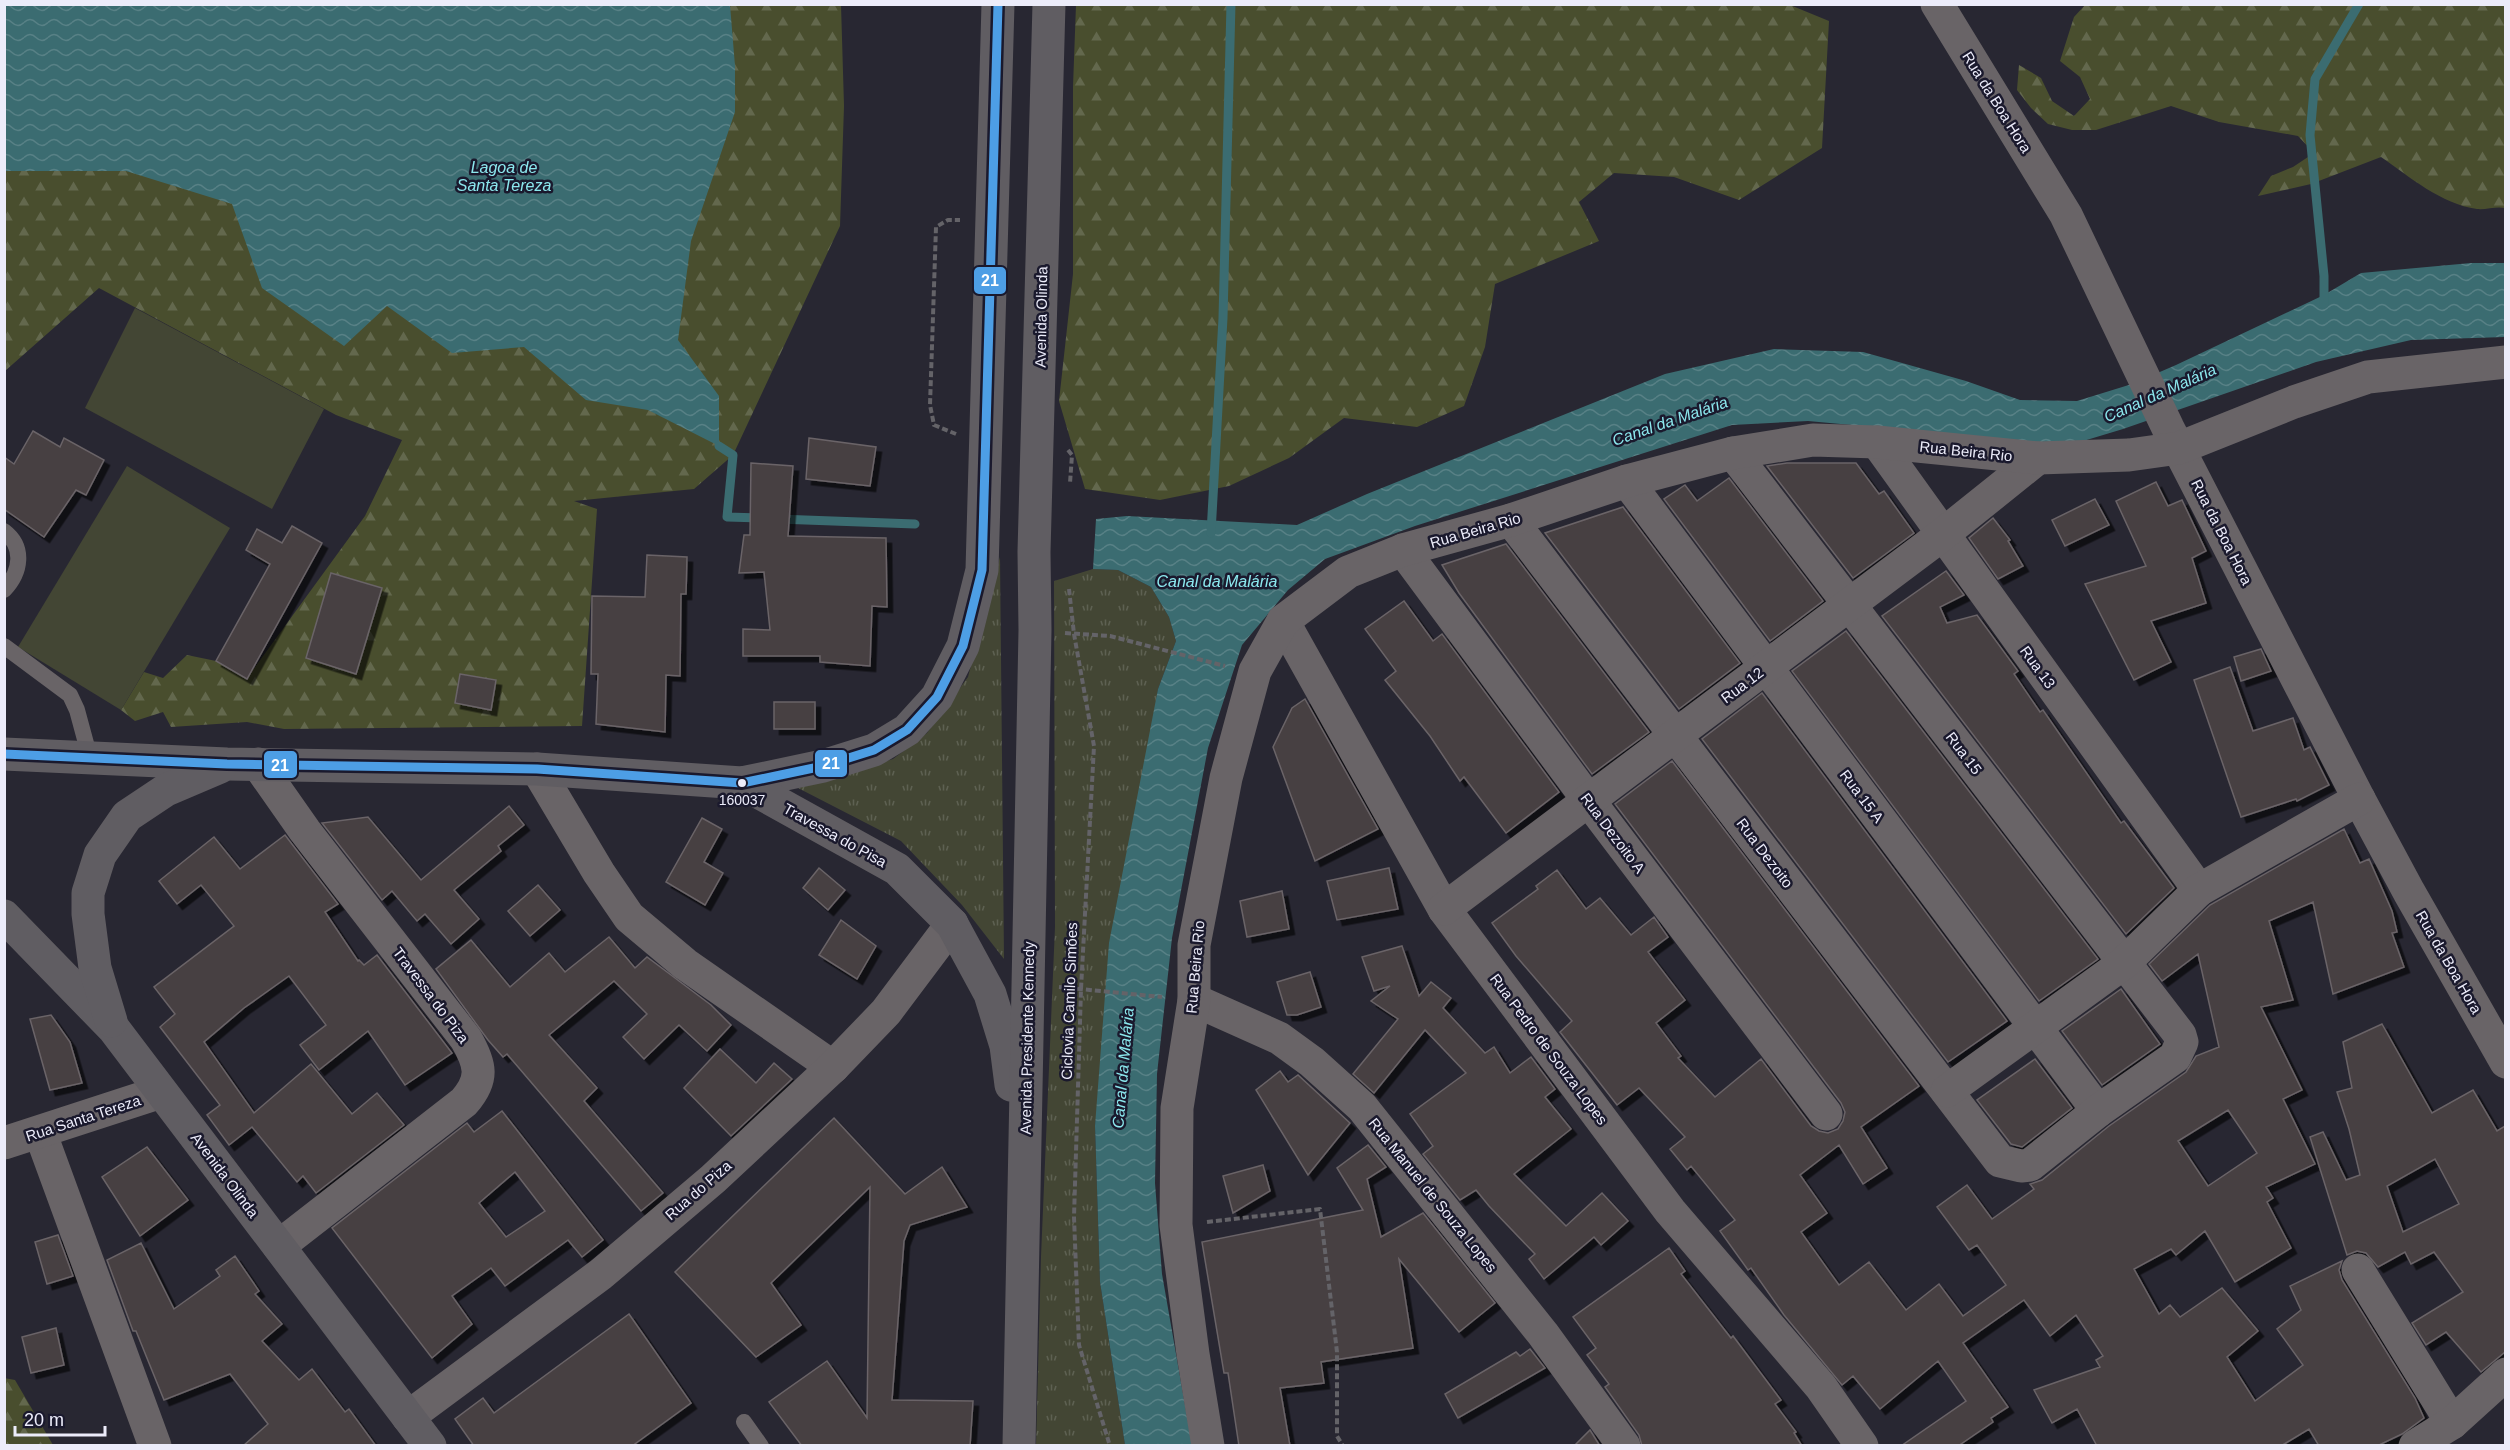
<svg xmlns="http://www.w3.org/2000/svg" width="2510" height="1450" viewBox="0 0 2510 1450" font-family="Helvetica,sans-serif">
	<defs>
		<pattern id="forest-firs" width="22" height="20" patternUnits="userSpaceOnUse" patternTransform="scale(1.5)"><rect width="22" height="20" fill="#494e2e"/><path d="M5 1l3.5 6h-7zM16 11l3.5 6h-7z" fill="#63684d"/></pattern>
		<pattern id="park-tufts" width="24" height="20" patternUnits="userSpaceOnUse" patternTransform="scale(1.5)"><rect width="24" height="20" fill="#434634"/><path d="M3 7l-1-3M5 7V3M7 7l1-3M15 17l-1-3M17 17v-4M19 17l1-3" fill="none" stroke="#5e6152"/></pattern>
		<pattern id="water-waves" width="16" height="10" patternUnits="userSpaceOnUse" patternTransform="scale(1.5)"><rect width="16" height="10" fill="#3b6c71"/><path d="M0 5q4-4 8 0t8 0" fill="none" stroke="#588186"/></pattern>
		<filter id="shadow"><feDropShadow dx="5.5" dy="5.5" stdDeviation="0" flood-color="#0009"/></filter>
	</defs>
	<rect width="100%" height="100%" fill="#282732"/>
	<g fill="url(#forest-firs)">
		<path d="M 5,5 L 841,5 L 844,106 L 840,226 L 733,455 L 694,489 L 574,501 L 597,509 L 582,726 L 284,729 L 247,722 L 171,727 L 163,712 L 135,721 L 121,710 L 144,672 L 163,678 L 187,655 L 216,661 L 247,678 L 365,516 L 402,440 L 336,415 L 99,288 L 5,371 Z"/>
		<path d="M 1790,5 L 1829,21 L 1822,148 L 1739,200 L 1674,177 L 1614,173 L 1579,202 L 1599,241 L 1495,284 L 1485,347 L 1464,406 L 1417,427 L 1344,418 L 1289,458 L 1229,486 L 1160,500 L 1085,489 L 1059,401 L 1073,274 L 1073,87 L 1076,5 Z"/>
		<path d="M 2085,5 L 2505,5 L 2505,208 C 2496,206 2486,210 2477,209 C 2441,204 2410,177 2381,157 L 2311,184 L 2258,196 L 2271,176 L 2293,167 L 2314,153 L 2298,136 L 2219,122 L 2171,106 L 2096,130 L 2072,130 L 2048,124 L 2031,108 L 2017,90 L 2019,65 L 2041,78 L 2052,101 L 2074,116 L 2090,99 L 2080,77 L 2060,61 L 2074,17 Z"/>
		<path d="M 4,1378 L 15,1380 L 53,1445 L 5,1445 Z"/>
	</g>
	<g fill="url(#park-tufts)">
		<path d="M 1000,557 L 1004,959 L 962,905 L 901,841 L 798,788 L 893,759 L 927,733 L 968,677 Z"/>
		<path d="M 1093,569 L 1118,570 L 1151,587 L 1169,617 L 1176,641 L 1158,689 L 1095,1126 L 1100,1282 L 1125,1445 L 1036,1446 L 1041,1257 L 1055,927 L 1054,581 Z"/>
	</g>
	<g fill="#434634">
		<path d="M 135,308 L 324,409 L 272,509 L 85,408 Z"/>
		<path d="M 127,466 L 230,528 L 121,710 L 18,647 Z"/>
	</g>
	<g fill="url(#water-waves)">
		<path d="M 4,5 L 730,5 L 735,66 L 735,112 L 691,241 L 678,340 L 719,396 L 719,446 L 648,410 L 586,400 L 524,347 L 452,353 L 387,306 L 344,346 L 262,288 L 232,204 L 126,171 L 5,171 Z"/>
		<path d="M 2471,263 L 2505,263 L 2505,337 L 2411,340 L 2316,362 L 2123,429 L 2070,445 L 1808,421 L 1732,425 L 1415,526 L 1325,559 L 1288,590 L 1242,645 L 1208,748 L 1172,938 L 1157,1074 L 1155,1183 L 1162,1274 L 1192,1445 L 1125,1445 L 1100,1282 L 1095,1126 L 1109,943 L 1158,689 L 1176,641 L 1169,617 L 1151,587 L 1118,570 L 1093,569 L 1096,519 L 1127,516 L 1297,525 L 1367,494 L 1665,374 L 1774,349 L 1863,352 L 1966,381 L 2020,400 L 2077,401 L 2132,384 L 2176,365 L 2324,295 L 2361,273 Z"/>
	</g>
	<g fill="none" stroke-linecap="round" stroke-linejoin="round">
		<g stroke="#3b6c71" stroke-width="9">
			<path d="M 2324,304 L 2324,276 L 2310,135 L 2315,79 L 2359,4"/>
			<path d="M 719,446 L 733,455 L 727,517 L 761,518"/>
			<path d="M 778,519 L 915,524"/>
			<path d="M 1211,533 L 1223,318 L 1231,4"/>
		</g>
	</g>
	<g fill="#473f42" stroke="#6a6467" stroke-width="1.5" fill-rule="evenodd" filter="url(#shadow)">
		<path d="M 33,431 L 60,447 L 64,438 L 104,460 L 86,495 L 76,490 L 44,537 L 4,509 L 4,457 L 14,464 Z"/>
		<path d="M 809,438 L 876,447 L 870,486 L 806,479 Z"/>
		<path d="M 751,463 L 793,466 L 788,536 L 886,538 L 887,607 L 872,606 L 870,666 L 820,662 L 820,656 L 743,656 L 743,629 L 770,630 L 764,572 L 739,573 L 744,535 L 750,535 Z"/>
		<path d="M 1787,463 L 1856,463 L 1879,494 L 1884,491 L 1914,533 L 1853,578 L 1767,466 Z"/>
		<path d="M 1729,478 L 1823,601 L 1770,641 L 1664,499 L 1685,485 L 1697,501 Z"/>
		<path d="M 2156,482 L 2168,506 L 2182,500 L 2206,551 L 2192,558 L 2206,603 L 2151,621 L 2171,662 L 2134,680 L 2085,584 L 2146,566 L 2116,501 Z"/>
		<path d="M 2095,499 L 2109,525 L 2065,546 L 2052,520 Z"/>
		<path d="M 1623,507 L 1740,663 L 1679,709 L 1545,533 Z"/>
		<path d="M 1993,518 L 2010,540 L 2008,541 L 2023,566 L 1998,579 L 1969,538 Z"/>
		<path d="M 292,526 L 322,543 L 247,679 L 216,661 L 270,564 L 246,550 L 257,529 L 282,543 Z"/>
		<path d="M 1506,544 L 1649,732 L 1592,774 L 1459,593 L 1442,565 Z"/>
		<path d="M 647,555 L 687,557 L 686,594 L 681,594 L 680,676 L 666,675 L 665,732 L 596,724 L 598,674 L 591,674 L 592,596 L 645,597 Z"/>
		<path d="M 1946,571 L 1964,595 L 1940,607 L 1947,623 L 1977,615 L 2018,671 L 2014,674 L 2040,712 L 2043,710 L 2121,823 L 2124,821 L 2174,888 L 2126,934 L 1882,616 Z"/>
		<path d="M 331,573 L 382,588 L 356,674 L 306,658 Z"/>
		<path d="M 1404,601 L 1433,641 L 1442,634 L 1559,792 L 1506,833 L 1464,777 L 1460,781 L 1430,736 L 1385,680 L 1396,671 L 1365,629 Z"/>
		<path d="M 1846,631 L 2098,959 L 2039,1001 L 1792,671 Z"/>
		<path d="M 2261,649 L 2271,671 L 2241,681 L 2234,657 Z"/>
		<path d="M 2230,667 L 2253,731 L 2293,718 L 2304,750 L 2310,747 L 2329,785 L 2297,801 L 2296,799 L 2241,817 L 2194,680 Z"/>
		<path d="M 460,674 L 496,680 L 491,710 L 455,703 Z"/>
		<path d="M 1762,693 L 2007,1021 L 1948,1062 L 1702,739 Z"/>
		<path d="M 1305,699 L 1378,829 L 1315,861 L 1273,747 L 1292,708 Z"/>
		<rect x="774" y="702" width="41" height="27"/>
		<path d="M 1672,761 L 1919,1086 L 1861,1127 L 1887,1168 L 1863,1184 L 1839,1145 L 1800,1175 L 1827,1213 L 1801,1232 L 1839,1285 L 1869,1262 L 1906,1310 L 1939,1284 L 1963,1316 L 2006,1285 L 1977,1245 L 1969,1250 L 1937,1207 L 1967,1185 L 1992,1219 L 2034,1189 L 2030,1184 L 2042,1180 L 2109,1126 L 2186,1072 L 2196,1056 L 2219,1047 L 2198,954 L 2162,981 L 2149,964 L 2210,905 L 2344,829 L 2360,863 L 2369,859 L 2392,911 L 2397,932 L 2392,933 L 2404,967 L 2333,994 L 2313,902 L 2269,921 L 2293,1000 L 2261,1007 L 2302,1090 L 2283,1099 L 2315,1164 L 2266,1187 L 2273,1198 L 2267,1202 L 2291,1248 L 2235,1282 L 2205,1231 L 2176,1255 L 2171,1249 L 2134,1269 L 2159,1314 L 2170,1305 L 2180,1317 L 2222,1288 L 2258,1331 L 2227,1357 L 2255,1401 L 2303,1365 L 2277,1329 L 2301,1310 L 2290,1286 L 2342,1261 L 2339,1270 L 2342,1280 L 2415,1398 L 2424,1418 L 2402,1434 L 2377,1446 L 2319,1446 L 2309,1429 L 2281,1446 L 2097,1446 L 2077,1409 L 2052,1423 L 2034,1390 L 2100,1367 L 2096,1360 L 2103,1356 L 2076,1315 L 2050,1336 L 2024,1300 L 1963,1343 L 2008,1407 L 1991,1418 L 1993,1422 L 1958,1446 L 1901,1446 L 1966,1401 L 1938,1361 L 1880,1409 L 1853,1376 L 1842,1385 L 1784,1315 L 1751,1268 L 1748,1270 L 1720,1231 L 1735,1220 L 1691,1166 L 1687,1170 L 1670,1149 L 1685,1137 L 1639,1088 L 1617,1105 L 1560,1032 L 1572,1021 L 1516,956 L 1492,923 L 1538,889 L 1536,886 L 1557,870 L 1586,909 L 1600,898 L 1631,935 L 1654,917 L 1668,937 L 1648,952 L 1685,1000 L 1656,1023 L 1681,1056 L 1678,1058 L 1715,1097 L 1761,1059 L 1811,1126 L 1819,1131 L 1828,1133 L 1838,1129 L 1843,1121 L 1845,1112 L 1841,1103 L 1615,804 ZM 2228,1110 L 2257,1153 L 2208,1186 L 2178,1141 Z"/>
		<path d="M 509,806 L 524,825 L 498,846 L 501,851 L 454,890 L 479,919 L 451,944 L 425,914 L 417,921 L 392,891 L 382,900 L 322,823 L 368,817 L 421,880 Z"/>
		<path d="M 702,818 L 722,829 L 704,862 L 723,873 L 705,905 L 666,882 Z"/>
		<path d="M 285,835 L 338,904 L 325,912 L 358,961 L 359,960 L 364,965 L 377,955 L 452,1053 L 405,1085 L 368,1031 L 319,1070 L 300,1045 L 326,1025 L 289,976 L 244,1008 L 204,1042 L 254,1113 L 311,1064 L 352,1114 L 377,1093 L 404,1125 L 316,1193 L 303,1176 L 297,1182 L 252,1127 L 229,1145 L 207,1115 L 220,1105 L 160,1027 L 175,1014 L 154,987 L 234,926 L 201,885 L 177,904 L 159,881 L 214,837 L 240,869 Z"/>
		<path d="M 819,868 L 845,890 L 828,910 L 803,888 Z"/>
		<path d="M 1389,868 L 1398,909 L 1337,920 L 1327,881 Z"/>
		<path d="M 538,885 L 560,910 L 530,936 L 508,911 Z"/>
		<path d="M 1282,891 L 1289,929 L 1247,937 L 1240,901 Z"/>
		<path d="M 841,920 L 876,946 L 857,979 L 819,955 Z"/>
		<path d="M 609,937 L 635,968 L 647,957 L 711,1005 L 731,1025 L 707,1051 L 679,1025 L 644,1059 L 623,1037 L 647,1014 L 614,981 L 549,1035 L 597,1088 L 584,1101 L 663,1193 L 641,1211 L 507,1054 L 503,1057 L 488,1040 L 436,969 L 471,940 L 510,987 L 549,953 L 565,972 Z"/>
		<path d="M 1402,946 L 1419,996 L 1431,982 L 1451,998 L 1443,1008 L 1485,1053 L 1494,1047 L 1510,1073 L 1531,1057 L 1555,1089 L 1545,1097 L 1571,1129 L 1514,1174 L 1566,1226 L 1602,1193 L 1628,1221 L 1601,1245 L 1594,1237 L 1544,1279 L 1529,1259 L 1535,1254 L 1489,1206 L 1476,1190 L 1460,1200 L 1423,1154 L 1433,1146 L 1410,1114 L 1466,1073 L 1425,1030 L 1374,1093 L 1353,1074 L 1398,1019 L 1371,1001 L 1390,986 L 1374,991 L 1362,957 Z"/>
		<path d="M 1310,972 L 1321,1007 L 1297,1015 L 1287,1015 L 1277,982 Z"/>
		<path d="M 2121,989 L 2160,1044 L 2102,1085 L 2062,1031 Z"/>
		<path d="M 51,1015 L 70,1042 L 82,1083 L 50,1090 L 30,1019 Z"/>
		<path d="M 2382,1024 L 2432,1113 L 2473,1090 L 2497,1131 L 2505,1126 L 2505,1352 L 2481,1372 L 2446,1332 L 2426,1345 L 2412,1323 L 2463,1292 L 2434,1252 L 2411,1264 L 2405,1252 L 2378,1267 L 2366,1253 L 2357,1251 L 2347,1255 L 2310,1137 L 2323,1132 L 2346,1180 L 2360,1175 L 2349,1129 L 2337,1092 L 2352,1088 L 2343,1042 ZM 2435,1159 L 2459,1204 L 2403,1232 L 2387,1186 Z"/>
		<path d="M 720,1049 L 756,1083 L 774,1063 L 792,1079 L 731,1136 L 684,1088 Z"/>
		<path d="M 2035,1059 L 2072,1108 L 2022,1147 L 2011,1144 L 1977,1100 Z"/>
		<path d="M 1280,1071 L 1288,1082 L 1298,1075 L 1350,1123 L 1308,1175 L 1256,1090 Z"/>
		<path d="M 502,1111 L 603,1240 L 582,1257 L 568,1240 L 505,1286 L 491,1268 L 452,1296 L 472,1324 L 432,1358 L 332,1228 L 467,1123 L 474,1132 ZM 515,1172 L 545,1211 L 506,1237 L 479,1203 Z"/>
		<path d="M 834,1118 L 905,1194 L 942,1167 L 967,1207 L 910,1225 L 904,1241 L 892,1400 L 973,1401 L 970,1446 L 802,1446 L 769,1402 L 827,1361 L 867,1418 L 870,1187 L 771,1283 L 801,1325 L 756,1357 L 675,1272 Z"/>
		<path d="M 1368,1145 L 1386,1167 L 1367,1179 L 1381,1237 L 1423,1213 L 1495,1303 L 1459,1332 L 1399,1259 L 1413,1348 L 1321,1362 L 1324,1383 L 1280,1388 L 1290,1446 L 1239,1446 L 1228,1373 L 1224,1373 L 1202,1242 L 1363,1210 L 1337,1168 Z"/>
		<path d="M 147,1147 L 188,1200 L 140,1236 L 102,1177 Z"/>
		<path d="M 1263,1165 L 1270,1191 L 1233,1213 L 1223,1176 Z"/>
		<path d="M 58,1235 L 73,1276 L 47,1284 L 35,1242 Z"/>
		<path d="M 141,1243 L 174,1309 L 220,1276 L 216,1270 L 235,1256 L 259,1291 L 255,1294 L 282,1324 L 262,1341 L 299,1380 L 312,1369 L 345,1412 L 349,1409 L 376,1446 L 243,1446 L 268,1424 L 230,1374 L 164,1400 L 136,1331 L 133,1331 L 107,1260 Z"/>
		<path d="M 1669,1248 L 1685,1271 L 1681,1274 L 1731,1338 L 1733,1336 L 1781,1400 L 1775,1404 L 1796,1432 L 1794,1433 L 1802,1446 L 1642,1446 L 1639,1435 L 1605,1387 L 1609,1384 L 1587,1355 L 1596,1348 L 1573,1317 Z"/>
		<path d="M 629,1314 L 691,1403 L 632,1446 L 474,1446 L 455,1419 L 483,1398 L 494,1413 Z"/>
		<path d="M 56,1328 L 64,1365 L 31,1373 L 22,1337 Z"/>
		<path d="M 1530,1349 L 1545,1368 L 1458,1418 L 1445,1394 L 1516,1352 L 1520,1356 Z"/>
		<path d="M 1590,1430 L 1600,1446 L 1574,1446 Z"/>
	</g>
	<g fill="none" stroke-linecap="round" stroke-linejoin="round">
		<g stroke="#646368" stroke-width="4" stroke-dasharray="6 3" stroke-linecap="butt">
			<path d="M 956,434 L 934,425 L 930,405 L 936,227 L 948,220 L 960,220"/>
			<path d="M 1068,450 L 1072,455 L 1070,483"/>
			<path d="M 1069,589 L 1074,634 L 1094,746 L 1081,989 L 1074,1217 L 1079,1345 L 1110,1446"/>
			<path d="M 1065,633 L 1110,636 L 1225,666"/>
			<path d="M 1059,987 L 1162,997"/>
			<path d="M 1207,1222 L 1320,1209 L 1337,1352 L 1337,1436 L 1343,1446"/>
		</g>
		<g stroke="#696467" stroke-width="16">
			<path d="M 4,531 C 25,547 21,572 4,590"/>
			<path d="M 4,646 L 70,695 L 77,710 L 90,758"/>
			<path d="M 744,1422 L 761,1446"/>
		</g>
		<g stroke="#696467" stroke-width="33">
			<path d="M 1937,4 L 2066,215 L 2168,428 L 2359,799 L 2409,892 L 2506,1062"/>
			<path d="M 1877,442 L 2199,890"/>
			<path d="M 1627,481 L 2098,1111"/>
			<path d="M 1511,520 L 2000,1161 L 2021,1166 L 2030,1165 L 2098,1111 L 2175,1057 L 2182,1042 L 2180,1035 L 1733,453"/>
			<path d="M 1403,550 L 1589,801 L 1826,1114"/>
			<path d="M 1283,621 L 1444,909 L 1670,1211 L 1821,1387 L 1862,1446"/>
			<path d="M 258,764 L 305,831 L 466,1039 C 481,1065 484,1079 464,1102 L 279,1246"/>
			<path d="M 537,769 L 599,873 L 629,917 L 685,964 L 833,1067"/>
			<path d="M 1444,909 L 1942,535 L 2038,458"/>
			<path d="M 1194,1000 L 1279,1038 L 1312,1062 L 1362,1107 L 1543,1334 L 1624,1446"/>
			<path d="M 1947,1091 L 2124,963 L 2199,890 L 2359,799"/>
			<path d="M 40,1132 L 155,1446"/>
			<path d="M 4,1143 L 161,1092"/>
			<path d="M 2358,1270 L 2452,1423"/>
			<path d="M 408,1417 L 601,1274 L 713,1179 L 833,1067 L 886,1012 L 952,924"/>
			<path d="M 1208,1446 L 1193,1354 L 1176,1225 L 1177,1108 L 1194,1000 L 1194,945 L 1226,778 L 1255,671 L 1283,621 L 1348,572 L 1403,550 L 1511,520 L 1627,481 L 1733,453 L 1813,440 L 1877,442 L 2038,458 L 2129,455 L 2179,448 L 2294,402 L 2368,377 L 2506,362"/>
			<path d="M 2415,1446 L 2452,1423 L 2506,1374"/>
		</g>
		<g stroke="#605d62" stroke-width="33">
			<path d="M 4,754 L 227,764 L 537,769 L 742,783 L 823,766 L 874,750 L 907,730 L 937,697 L 963,646 L 982,570 L 998,4"/>
			<path d="M 742,783 L 897,869 L 952,924 L 990,994 L 1006,1046 L 1011,1085"/>
			<path d="M 4,916 L 114,1029 L 430,1446"/>
			<path d="M 111,1021 L 95,968 L 88,914 L 88,893 L 100,855 L 127,816 L 166,790 L 220,767"/>
			<path d="M 1019,1446 L 1035,630 L 1034,552 L 1049,4"/>
		</g>
		<g stroke="#1a192d" stroke-width="14">
			<path id="bus-1" d="M 4,754 L 227,764 L 537,769 L 742,783 L 823,766 L 874,750 L 907,730 L 937,697 L 963,646 L 982,570 L 998,4"/>
		</g>
		<use href="#bus-1" stroke="#4d9ee5" stroke-width="9"/>
	</g>
	<circle fill="#ececfa" stroke="#1a192d" stroke-width="2" cx="742" cy="783" r="5"/>
	<g text-anchor="middle" dominant-baseline="central" stroke-width="5" stroke-linejoin="round" paint-order="stroke">
		<g font-size="14" fill="#ececfa" stroke="#1a192d">
			<text x="742" y="800">160037</text>
		</g>
		<g font-size="15" fill="#ececfa" stroke="#1a192d">
			<text transform="translate(1997 102) rotate(58)">Rua da Boa Hora</text>
			<text transform="translate(1041 317) rotate(-89)">Avenida Olinda</text>
			<text transform="translate(1966 451) rotate(6)">Rua Beira Rio</text>
			<text transform="translate(1475 530) rotate(-16)">Rua Beira Rio</text>
			<text transform="translate(2222 532) rotate(63)">Rua da Boa Hora</text>
			<text transform="translate(2038 667) rotate(54)">Rua 13</text>
			<text transform="translate(1742 685) rotate(-37)">Rua 12</text>
			<text transform="translate(1964 753) rotate(53)">Rua 15</text>
			<text transform="translate(1862 796) rotate(53)">Rua 15 A</text>
			<text transform="translate(1613 833) rotate(53)">Rua Dezoito A</text>
			<text transform="translate(835 835) rotate(29)">Travessa do Pisa</text>
			<text transform="translate(1765 853) rotate(53)">Rua Dezoito</text>
			<text transform="translate(2449 962) rotate(60)">Rua da Boa Hora</text>
			<text transform="translate(1195 967) rotate(-85)">Rua Beira Rio</text>
			<text transform="translate(431 995) rotate(53)">Travessa do Piza</text>
			<text transform="translate(1069 1001) rotate(-88)">Ciclovia Camilo Simões</text>
			<text transform="translate(1027 1038) rotate(-89)">Avenida Presidente Kennedy</text>
			<text transform="translate(1549 1049) rotate(53)">Rua Pedro de Souza Lopes</text>
			<text transform="translate(83 1118) rotate(-18)">Rua Santa Tereza</text>
			<text transform="translate(225 1175) rotate(53)">Avenida Olinda</text>
			<text transform="translate(698 1190) rotate(-41)">Rua do Piza</text>
			<text transform="translate(1433 1195) rotate(51)">Rua Manuel de Souza Lopes</text>
		</g>
		<g font-size="16" font-style="italic" fill="#8ce8ee" stroke="#1a192d">
			<text x="504" y="167">Lagoa de<tspan x="504" dy="18">Santa Tereza</tspan></text>
			<text transform="translate(2160 393) rotate(-24)">Canal da Malária</text>
			<text transform="translate(1670 421) rotate(-19)">Canal da Malária</text>
			<text x="1217" y="581">Canal da Malária</text>
			<text transform="translate(1123 1068) rotate(-85)">Canal da Malária</text>
		</g>
	</g>
	<g stroke="#1a192d" stroke-width="2">
		<rect x="973" y="266" width="34" height="29" rx="6" fill="#4d9ee5"/>
		<rect x="814" y="749" width="34" height="29" rx="6" fill="#4d9ee5"/>
		<rect x="263" y="750" width="35" height="29" rx="6" fill="#4d9ee5"/>
	</g>
	<g font-size="16" text-anchor="middle" font-weight="bold" fill="#fff">
		<text x="990" y="286">21</text>
		<text x="831" y="769">21</text>
		<text x="280" y="771">21</text>
	</g>
	<rect width="2510" height="1450" fill="none" stroke="#ececfa" stroke-width="12"/>
	<path d="M15 1426v9h90v-9" fill="none" stroke="#ececfa" stroke-width="3"/>
	<text x="24" y="1426" font-size="18" fill="#ececfa" stroke="#1a192d" stroke-width="4.5" paint-order="stroke">20 m</text>
</svg>
